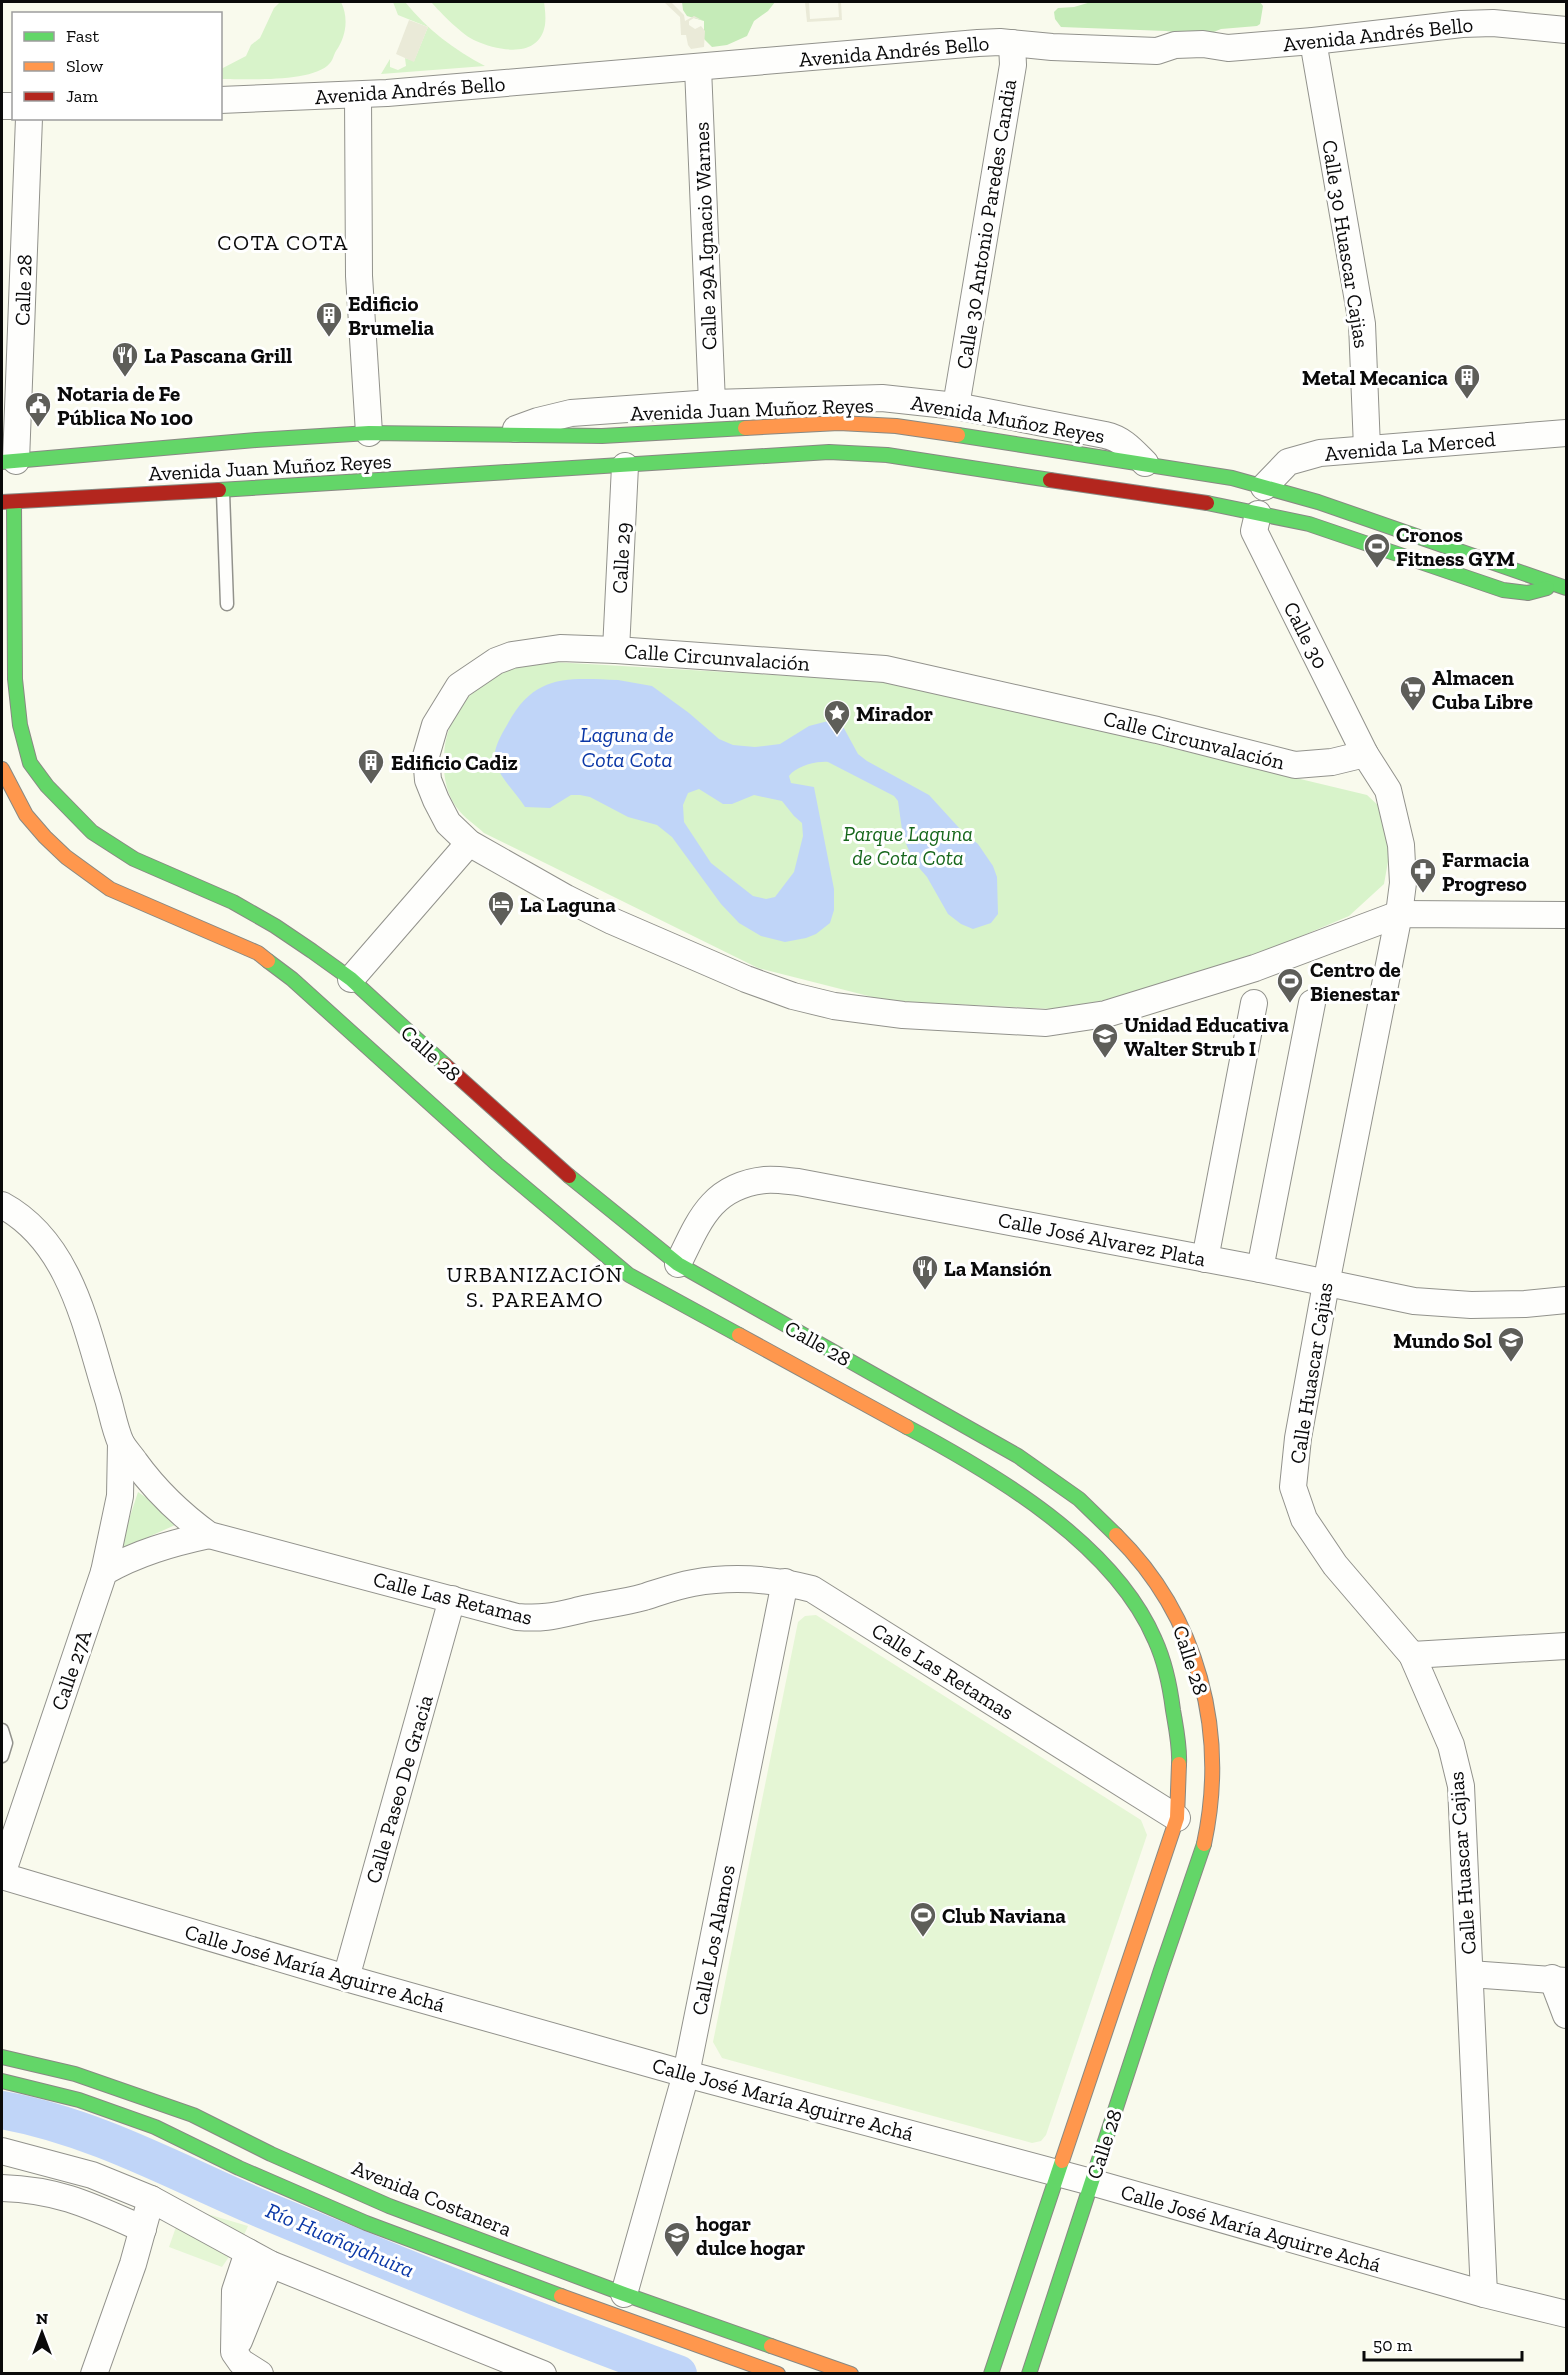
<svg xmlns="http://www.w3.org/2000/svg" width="1568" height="2375" viewBox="0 0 1568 2375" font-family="'Zilla Slab',serif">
	<rect width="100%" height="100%" fill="#f9faed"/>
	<g fill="#d8f3ca">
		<path d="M 280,2 L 341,2 C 349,18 346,37 336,51 C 334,54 333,60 330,63 C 314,83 245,79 221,79 L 221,69 L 246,56 L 251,45 L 260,38 L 274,8 Z"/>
		<path d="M 393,2 L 405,2 C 427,29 454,50 485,66 L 381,74 L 390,59 L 390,67 L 398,70 L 406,66 L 405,58 L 414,61 L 428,27 L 398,15 Z"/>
		<path d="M 431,2 L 544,2 C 545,9 546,17 545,25 C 539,59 499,51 476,41 C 463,36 440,12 431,2 Z"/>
		<path d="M 553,662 L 897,682 L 1367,795 L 1381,808 L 1391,845 L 1384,884 L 1349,916 L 1237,963 L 1101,1001 L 1054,1009 L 888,1001 L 758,968 L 484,833 C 476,825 464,818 457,808 C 446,793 443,775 444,756 C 446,710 478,679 521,666 C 531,663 543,663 553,662 Z"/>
		<path d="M 138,1492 L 182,1522 L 119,1550 Z"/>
	</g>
	<g fill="#c5ebb8">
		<path d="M 682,2 L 775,2 L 768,11 L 754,21 L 747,36 L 727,45 L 712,47 L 704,39 L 704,21 L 687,16 L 683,10 Z"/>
		<path d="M 1091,2 L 1260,2 L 1263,6 L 1260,24 L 1257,26 L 1221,29 L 1204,36 L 1166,31 L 1061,27 L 1055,19 L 1054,12 L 1058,8 L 1074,7 Z"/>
	</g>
	<g fill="#e5f6d5">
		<path d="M 816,1615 L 1141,1820 L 1147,1835 L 1046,2135 L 1041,2141 L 1032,2143 L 722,2058 L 713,2042 L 798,1622 L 805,1616 Z"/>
		<path d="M 183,2207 L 248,2226 L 244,2235 L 222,2267 L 169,2247 Z"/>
	</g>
	<g fill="#eaead8">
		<path d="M 664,2 L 671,2 L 684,15 L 685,21 L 694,16 L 702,20 L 694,18 L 689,21 L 689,25 L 695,29 L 701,26 L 705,31 L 704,47 L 691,49 L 688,45 L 686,35 L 681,35 L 680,17 Z"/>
		<path d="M 805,2 L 809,2 L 810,19 L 839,17 L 838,2 L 841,2 L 842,20 L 807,22 Z"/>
		<path d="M 409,20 L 428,27 L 414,62 L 396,54 Z"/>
	</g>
	<path fill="#c0d5f8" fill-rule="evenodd" d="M 618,680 L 652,686 L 689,713 L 719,739 L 733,745 L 755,747 L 780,744 L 809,726 L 828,721 L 840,721 L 858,754 L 867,761 L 929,795 L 961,830 L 978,844 L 993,866 L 997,877 L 998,914 L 991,923 L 973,929 L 961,924 L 948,914 L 927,877 L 914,862 L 903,837 L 898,801 L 894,796 L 828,762 C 816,761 796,766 789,776 L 791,783 L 814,787 L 834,889 L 834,910 L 830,923 L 816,934 L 806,938 L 785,942 L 761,936 L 739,923 L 721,904 L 672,837 L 657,825 L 628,817 L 590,797 L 580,795 L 571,795 L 550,808 L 525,807 C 516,793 498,776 495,760 C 493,749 501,735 507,725 C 534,674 566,678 618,680 ZM 699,789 L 723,804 L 732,804 L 754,795 L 782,801 L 794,816 L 802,823 L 803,836 L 794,872 L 775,897 L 766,899 L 753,896 L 711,863 L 684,822 L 683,805 L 688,793 Z"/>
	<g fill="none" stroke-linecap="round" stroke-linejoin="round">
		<path stroke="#c0d5f8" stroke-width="38" d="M 2,2110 C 96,2127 177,2173 264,2210 C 401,2267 539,2323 678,2374"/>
		<g stroke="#92928c" stroke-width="15">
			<g id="lane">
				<path d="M 223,492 L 227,604"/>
				<path d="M 2,1730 L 6,1743 L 2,1756"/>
			</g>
		</g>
		<g stroke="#92928c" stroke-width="28">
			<g id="street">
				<path d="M 1313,41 L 1362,324 L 1367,448"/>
				<path d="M 698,68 L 712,403"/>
				<path d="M 358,96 L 359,276 L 369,433"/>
				<path d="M 220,100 L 387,93 L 978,43 L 1000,42 L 1052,47 L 1157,51 L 1175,45 L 1203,44 L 1228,48 L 1313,41 L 1462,24 L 1493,23 L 1566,30"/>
				<path d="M 2,106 L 14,106"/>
				<path d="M 956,406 L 1013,65 L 1012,43"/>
				<path d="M 516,429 L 538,421 L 571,413 L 712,403 L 882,398 L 956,406 L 1105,435 C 1123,439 1132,450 1145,463"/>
				<path d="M 16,461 L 29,118"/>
				<path d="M 1264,487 L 1288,462 L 1320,453 L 1566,433"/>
				<path d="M 1258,514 L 1254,531 L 1365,754 L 1388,790 L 1401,845 L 1403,883 L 1399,914 L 1326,1284 L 1298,1438 L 1293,1487 L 1304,1519 L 1335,1565 L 1412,1655 L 1451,1745 L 1461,1786 L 1484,2294"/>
				<path d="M 616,650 L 625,466"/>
				<path d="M 1365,754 L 1332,762 L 1295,765 L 1157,730 L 885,669 L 616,650 L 560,648 L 512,655 L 496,661 L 459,686 L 435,725 L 426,756 L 428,780 L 436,800 L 448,823 L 469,843 L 566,898 L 612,921 L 746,979 L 793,996 L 834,1006 L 903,1015 L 1046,1023 L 1106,1014 L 1255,968 L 1399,914 L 1566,915"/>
				<path d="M 351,979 L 469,843"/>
				<path d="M 2,1205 C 72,1243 86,1329 108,1399 C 112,1413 115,1430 121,1443 C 125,1450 131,1456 135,1462 C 156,1491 180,1514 209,1535 L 517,1617 C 544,1619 554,1616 580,1610 C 601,1605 623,1603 644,1597 C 660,1592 676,1586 693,1583 C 732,1576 773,1579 812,1589 L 1177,1818"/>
				<path d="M 1205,1259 L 1254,1003"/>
				<path d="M 678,1264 C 699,1221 711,1186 765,1180 C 776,1179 787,1181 798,1182 L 1260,1269 L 1414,1301 L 1471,1305 L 1525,1304 L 1566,1300"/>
				<path d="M 1260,1269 L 1312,1003"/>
				<path d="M 104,1572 L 120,1496 L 121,1443"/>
				<path d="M 1412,1655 L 1566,1646"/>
				<path d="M 2,1874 L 104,1572 C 137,1553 172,1543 209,1535"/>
				<path d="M 2,1876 L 346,1978 L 686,2074 L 1091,2182 L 1484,2294 L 1566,2314"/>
				<path d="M 1470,1974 L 1566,1981"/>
				<path d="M 346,1978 L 452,1599"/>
				<path d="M 1552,1978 L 1566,2015"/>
				<path d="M 2,2151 L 92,2175 L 151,2199 L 270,2264 L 543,2374"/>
				<path d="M 2,2188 C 60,2190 91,2206 143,2229"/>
				<path d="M 248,2252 L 235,2291 L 234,2352 L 241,2362 L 260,2374"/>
				<path d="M 624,2294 L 686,2074 L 785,1582"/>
				<path d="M 239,2341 L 270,2264"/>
				<path d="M 94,2374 L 133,2264 L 151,2199"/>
			</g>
		</g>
		<g stroke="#888983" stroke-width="16">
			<g id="fast">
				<path d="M 958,435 L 1232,478 L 1318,502 L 1566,588"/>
				<path d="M 2,462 L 256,440 L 369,433 L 602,436 L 745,428"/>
				<path d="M 219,490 L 829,452 L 887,455 L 1050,480"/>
				<path d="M 14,502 L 15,679 L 20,725 L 30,763 L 47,786 L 92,832 L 134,859 L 233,902 L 275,926 L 312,951 L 351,979 L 445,1065"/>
				<path d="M 1207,503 L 1309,524 L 1503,590 L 1528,593 L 1547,588"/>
				<path d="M 268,961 L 292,979 L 497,1164 L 629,1275 L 739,1335"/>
				<path d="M 569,1176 L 678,1264 L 1018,1456 L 1079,1499 L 1116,1535"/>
				<path d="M 907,1427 C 995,1474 1114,1544 1155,1640 C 1165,1662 1170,1686 1173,1710 C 1176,1728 1180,1746 1179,1764"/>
				<path d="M 2,2057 L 75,2074 L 193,2115 L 271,2154 L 389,2206 L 624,2294 L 771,2346"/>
				<path d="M 2,2081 L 79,2100 L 155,2127 L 239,2168 L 366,2223 L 561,2296"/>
				<path d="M 991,2374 L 1062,2161"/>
				<path d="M 1029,2374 L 1161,1970 L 1204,1844"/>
			</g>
		</g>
		<g stroke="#888983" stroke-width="16">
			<g id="slow">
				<path d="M 745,428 L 839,423 L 896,426 L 958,435"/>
				<path d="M 2,769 L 26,815 L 45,837 L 66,857 L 110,889 L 258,953 L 268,961"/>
				<path d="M 739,1335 L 907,1427"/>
				<path d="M 1116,1535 C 1199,1617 1228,1732 1204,1844"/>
				<path d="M 1062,2161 L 1177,1818 L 1179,1764"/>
				<path d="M 561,2296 L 778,2374"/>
				<path d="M 771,2346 L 851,2374"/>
			</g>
		</g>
		<g stroke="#888983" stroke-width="16">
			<g id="jam">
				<path d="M 1050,480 L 1207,503"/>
				<path d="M 2,502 L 219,490"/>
				<path d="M 445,1065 L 569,1176"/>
			</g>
		</g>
		<use href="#lane" stroke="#fefefc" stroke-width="12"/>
		<use href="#street" stroke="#fefefc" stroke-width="26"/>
		<use href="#fast" stroke="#63d668" stroke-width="14"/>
		<use href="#slow" stroke="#ff974d" stroke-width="14"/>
		<use href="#jam" stroke="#b3261e" stroke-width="14"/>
	</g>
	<defs>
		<g id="building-pin" transform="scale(1.35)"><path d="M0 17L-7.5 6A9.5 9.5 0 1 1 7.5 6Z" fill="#5e5e59" stroke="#fff"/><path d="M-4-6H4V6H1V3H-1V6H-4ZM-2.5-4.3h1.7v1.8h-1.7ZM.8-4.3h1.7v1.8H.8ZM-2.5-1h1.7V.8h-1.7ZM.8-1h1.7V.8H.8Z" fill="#fff"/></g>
		<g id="restaurant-pin" transform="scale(1.35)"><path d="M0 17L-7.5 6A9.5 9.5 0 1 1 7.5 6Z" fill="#5e5e59" stroke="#fff"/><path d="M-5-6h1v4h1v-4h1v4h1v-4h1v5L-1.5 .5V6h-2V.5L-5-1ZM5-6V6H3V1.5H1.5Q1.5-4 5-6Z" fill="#fff"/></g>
		<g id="civic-pin" transform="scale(1.35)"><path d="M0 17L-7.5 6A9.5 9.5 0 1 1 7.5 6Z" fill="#5e5e59" stroke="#fff"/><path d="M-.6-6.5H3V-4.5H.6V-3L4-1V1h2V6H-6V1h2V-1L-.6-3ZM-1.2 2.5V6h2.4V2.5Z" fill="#fff"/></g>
		<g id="stadium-pin" transform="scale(1.35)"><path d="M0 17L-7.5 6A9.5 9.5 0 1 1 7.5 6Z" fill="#5e5e59" stroke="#fff"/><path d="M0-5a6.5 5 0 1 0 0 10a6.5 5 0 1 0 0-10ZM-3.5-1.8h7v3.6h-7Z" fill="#fff"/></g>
		<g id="supermarket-pin" transform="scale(1.35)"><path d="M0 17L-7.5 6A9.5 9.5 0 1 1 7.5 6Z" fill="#5e5e59" stroke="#fff"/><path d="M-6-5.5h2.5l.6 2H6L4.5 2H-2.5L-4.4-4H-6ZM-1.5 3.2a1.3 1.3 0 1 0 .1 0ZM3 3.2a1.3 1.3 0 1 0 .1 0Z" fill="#fff"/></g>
		<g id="sight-pin" transform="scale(1.35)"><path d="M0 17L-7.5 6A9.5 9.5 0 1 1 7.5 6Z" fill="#5e5e59" stroke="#fff"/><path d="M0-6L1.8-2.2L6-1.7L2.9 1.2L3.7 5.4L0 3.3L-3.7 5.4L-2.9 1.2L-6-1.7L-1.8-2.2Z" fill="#fff"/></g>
		<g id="pharmacy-pin" transform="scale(1.35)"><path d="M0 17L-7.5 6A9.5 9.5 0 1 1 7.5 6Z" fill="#5e5e59" stroke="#fff"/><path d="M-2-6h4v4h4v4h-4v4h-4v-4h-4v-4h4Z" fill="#fff"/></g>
		<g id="hotel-pin" transform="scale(1.35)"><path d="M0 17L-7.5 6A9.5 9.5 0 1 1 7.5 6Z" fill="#5e5e59" stroke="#fff"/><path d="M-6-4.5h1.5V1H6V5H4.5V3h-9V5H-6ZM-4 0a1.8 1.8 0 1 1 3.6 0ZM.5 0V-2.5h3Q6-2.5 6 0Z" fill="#fff"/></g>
		<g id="school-pin" transform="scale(1.35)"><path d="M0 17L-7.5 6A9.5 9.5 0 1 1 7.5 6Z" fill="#5e5e59" stroke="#fff"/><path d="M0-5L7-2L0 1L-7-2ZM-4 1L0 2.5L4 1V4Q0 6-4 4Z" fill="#fff"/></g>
	</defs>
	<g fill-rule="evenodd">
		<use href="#building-pin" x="329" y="315"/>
		<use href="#restaurant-pin" x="125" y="355"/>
		<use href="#building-pin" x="1467" y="377"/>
		<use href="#civic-pin" x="38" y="405"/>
		<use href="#stadium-pin" x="1377" y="546"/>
		<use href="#supermarket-pin" x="1413" y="689"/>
		<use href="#sight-pin" x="837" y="713"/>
		<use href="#building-pin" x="371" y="762"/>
		<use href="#pharmacy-pin" x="1423" y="871"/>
		<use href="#hotel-pin" x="501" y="904"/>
		<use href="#stadium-pin" x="1290" y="981"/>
		<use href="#school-pin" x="1105" y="1036"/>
		<use href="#restaurant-pin" x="925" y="1268"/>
		<use href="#school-pin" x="1511" y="1340"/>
		<use href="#stadium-pin" x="923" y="1915"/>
		<use href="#school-pin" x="677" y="2235"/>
	</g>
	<g text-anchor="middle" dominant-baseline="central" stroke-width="6" stroke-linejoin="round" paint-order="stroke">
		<g font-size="21" fill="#0a0a0a" stroke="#fff">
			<text transform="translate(1378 34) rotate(-6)">Avenida Andrés Bello</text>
			<text transform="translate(894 51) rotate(-5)">Avenida Andrés Bello</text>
			<text transform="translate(410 90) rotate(-4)">Avenida Andrés Bello</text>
			<text transform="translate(986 224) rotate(-81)">Calle 30 Antonio Paredes Candia</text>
			<text transform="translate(705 236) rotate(-92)">Calle 29A Ignacio Warnes</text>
			<text transform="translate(1346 244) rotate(81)">Calle 30 Huascar Cajias</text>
			<text transform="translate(23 290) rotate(-88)">Calle 28</text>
			<text transform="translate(752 409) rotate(-2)">Avenida Juan Muñoz Reyes</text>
			<text transform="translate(1008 419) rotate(10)">Avenida Muñoz Reyes</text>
			<text transform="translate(1410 446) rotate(-5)">Avenida La Merced</text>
			<text transform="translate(270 467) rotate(-3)">Avenida Juan Muñoz Reyes</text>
			<text transform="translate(621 558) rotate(-87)">Calle 29</text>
			<text transform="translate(1306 635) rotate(63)">Calle 30</text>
			<text transform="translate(717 657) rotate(4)">Calle Circunvalación</text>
			<text transform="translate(1194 740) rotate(14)">Calle Circunvalación</text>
			<text transform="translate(431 1053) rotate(42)">Calle 28</text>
			<text transform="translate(1102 1239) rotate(11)">Calle José Alvarez Plata</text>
			<text transform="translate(818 1343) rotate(29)">Calle 28</text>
			<text transform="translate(1311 1373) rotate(-81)">Calle Huascar Cajias</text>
			<text transform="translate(453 1598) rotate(14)">Calle Las Retamas</text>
			<text transform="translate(1191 1660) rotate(72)">Calle 28</text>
			<text transform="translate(71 1670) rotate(-71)">Calle 27A</text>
			<text transform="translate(943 1671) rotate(32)">Calle Las Retamas</text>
			<text transform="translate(399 1789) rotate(-74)">Calle Paseo De Gracia</text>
			<text transform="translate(1462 1863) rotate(-94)">Calle Huascar Cajias</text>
			<text transform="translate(713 1940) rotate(-79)">Calle Los Alamos</text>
			<text transform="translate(315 1968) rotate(16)">Calle José María Aguirre Achá</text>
			<text transform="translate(783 2099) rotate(15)">Calle José María Aguirre Achá</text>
			<text transform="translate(1104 2144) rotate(-72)">Calle 28</text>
			<text transform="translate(432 2198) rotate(22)">Avenida Costanera</text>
			<text transform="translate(1251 2228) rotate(16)">Calle José María Aguirre Achá</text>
		</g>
		<g font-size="21" font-weight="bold" fill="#0a0a0a" stroke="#fff" text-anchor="start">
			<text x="348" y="303">Edificio<tspan x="348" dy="24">Brumelia</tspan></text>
			<text x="144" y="355">La Pascana Grill</text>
			<text x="1448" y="377" text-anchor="end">Metal Mecanica</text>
			<text x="57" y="393">Notaria de Fe<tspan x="57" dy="24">Pública No 100</tspan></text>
			<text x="1396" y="534">Cronos<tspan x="1396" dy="24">Fitness GYM</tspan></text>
			<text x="1432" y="677">Almacen<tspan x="1432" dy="24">Cuba Libre</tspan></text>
			<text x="856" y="713">Mirador</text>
			<text x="391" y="762">Edificio Cadiz</text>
			<text x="1442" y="859">Farmacia<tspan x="1442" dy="24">Progreso</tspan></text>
			<text x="520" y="904">La Laguna</text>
			<text x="1310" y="969">Centro de<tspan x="1310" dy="24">Bienestar</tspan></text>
			<text x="1124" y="1024">Unidad Educativa<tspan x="1124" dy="24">Walter Strub I</tspan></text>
			<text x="944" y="1268">La Mansión</text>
			<text x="1492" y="1340" text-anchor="end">Mundo Sol</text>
			<text x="942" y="1915">Club Naviana</text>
			<text x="696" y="2223">hogar<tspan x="696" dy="24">dulce hogar</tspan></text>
		</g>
		<g font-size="21" font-style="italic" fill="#16671b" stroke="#fff">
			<text x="908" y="833">Parque Laguna<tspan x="908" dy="24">de Cota Cota</tspan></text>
		</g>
		<g font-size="22" letter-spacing="1.5" fill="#0a0a0a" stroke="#fff">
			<text x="283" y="242">COTA COTA</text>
			<text x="535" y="1274">URBANIZACIÓN<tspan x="535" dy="25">S. PAREAMO</tspan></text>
		</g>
		<g font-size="22" font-style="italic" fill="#0a37a6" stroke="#fff">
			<text x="627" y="734">Laguna de<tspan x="627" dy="25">Cota Cota</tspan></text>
			<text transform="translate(340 2240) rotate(23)">Río Huañajahuira</text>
		</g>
	</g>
	<rect width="1568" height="2375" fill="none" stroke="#0a0a0a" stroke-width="6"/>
	<rect x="12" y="12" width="210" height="108" fill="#ffffff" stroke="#9d9d9d" stroke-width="1.5"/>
	<rect x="24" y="32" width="30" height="9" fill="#63d668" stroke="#9d9d9d" stroke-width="1.5"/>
	<text x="66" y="42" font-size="18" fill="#0a0a0a">Fast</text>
	<rect x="24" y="62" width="30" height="9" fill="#ff974d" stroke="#9d9d9d" stroke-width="1.5"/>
	<text x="66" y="72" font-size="18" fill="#0a0a0a">Slow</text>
	<rect x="24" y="92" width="30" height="9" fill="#b3261e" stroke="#9d9d9d" stroke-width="1.5"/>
	<text x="66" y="102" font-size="18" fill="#0a0a0a">Jam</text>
	<g transform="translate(42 2333)" stroke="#ffffff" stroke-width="4.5" paint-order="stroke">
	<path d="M0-4.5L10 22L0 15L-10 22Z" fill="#0a0a0a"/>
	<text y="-9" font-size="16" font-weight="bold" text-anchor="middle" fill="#0a0a0a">N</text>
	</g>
	<path d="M1364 2351v9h158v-9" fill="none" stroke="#0a0a0a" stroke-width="3"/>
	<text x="1373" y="2351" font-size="18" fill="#0a0a0a" stroke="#ffffff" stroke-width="4.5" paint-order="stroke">50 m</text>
</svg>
